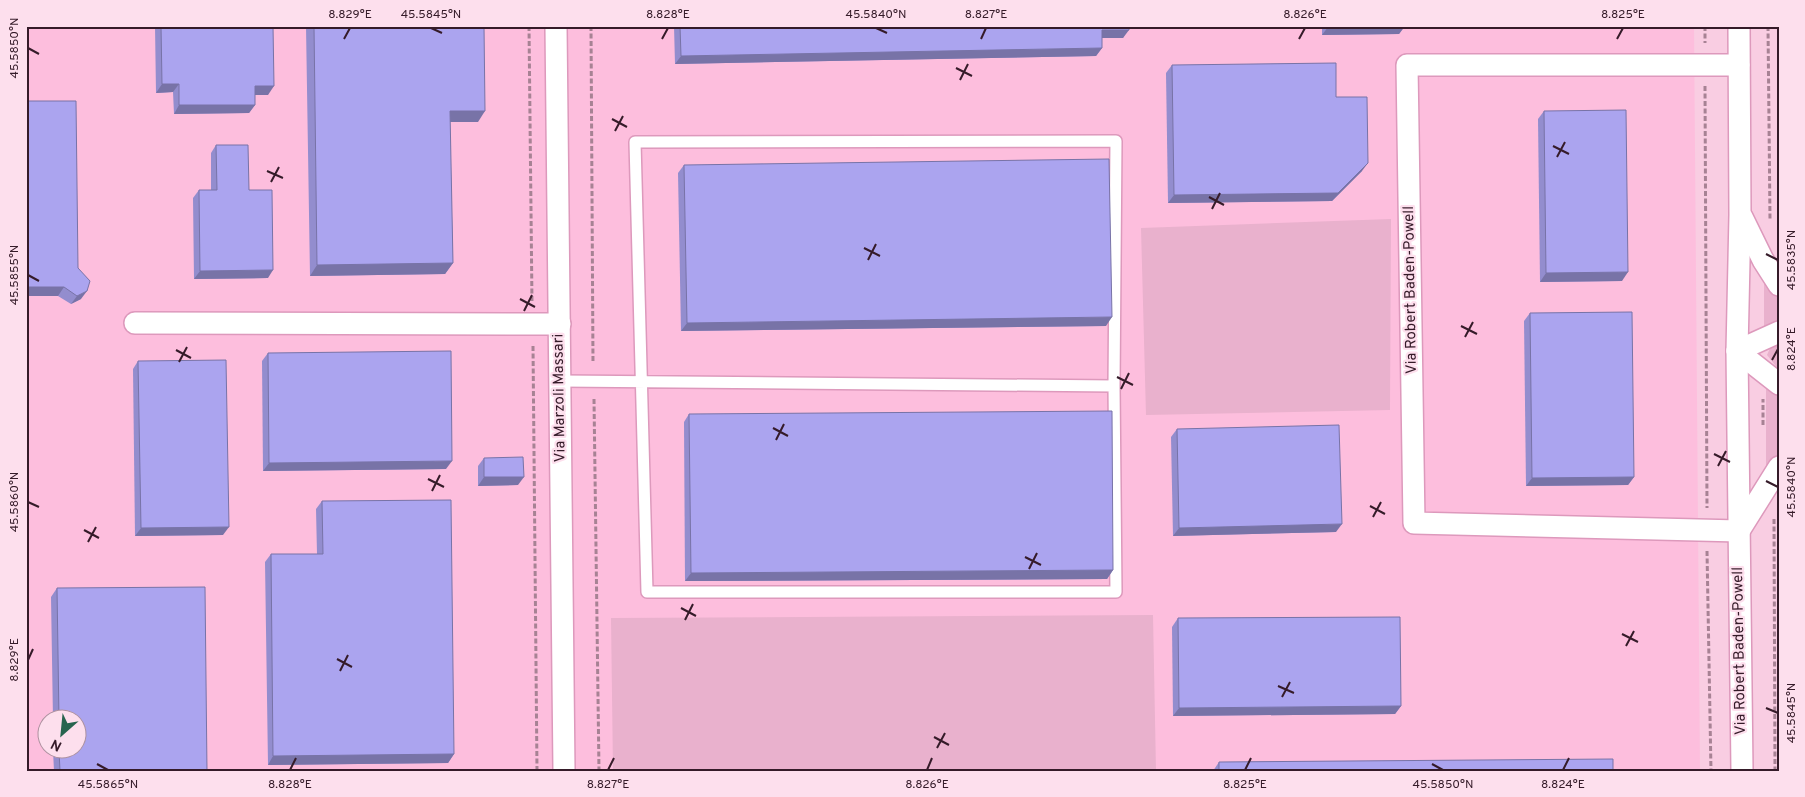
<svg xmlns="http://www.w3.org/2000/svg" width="1805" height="797" viewBox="0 0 1805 797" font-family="Overpass,sans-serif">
	<rect width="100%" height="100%" fill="#f9cde2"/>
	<path fill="#fdbedd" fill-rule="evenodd" d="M 26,26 L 1694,26 L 1700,771 L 26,771 ZM 48,720 L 78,720 L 78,750 L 48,750 Z"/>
	<g fill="#e9b1cd">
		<path d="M 1391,219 L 1390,410 L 1146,415 L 1141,228 Z"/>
		<path d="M 1764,277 L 1779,295 L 1779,323 L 1764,329 Z"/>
		<path d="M 1779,340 L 1779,370 L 1767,355 L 1771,346 Z"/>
		<path d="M 1766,380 L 1779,390 L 1779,453 L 1766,473 Z"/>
		<path d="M 1153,615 L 1156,771 L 613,771 L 611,618 Z"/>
	</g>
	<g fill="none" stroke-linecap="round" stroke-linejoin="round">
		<g stroke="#dd99bc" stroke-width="14">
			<path id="service" d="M 560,381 L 1114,386 L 1116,141 L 635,142 L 647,592 L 1116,592 L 1114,386"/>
		</g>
		<g stroke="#dd99bc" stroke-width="24">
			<g id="minor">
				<path d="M 556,26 L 564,771"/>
				<path d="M 1739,26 L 1740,215 L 1737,351 L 1742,771"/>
				<path d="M 1742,217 L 1763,260 L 1779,285"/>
				<path d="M 135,323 L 560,324"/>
				<path d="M 1737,351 L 1779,384"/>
				<path d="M 1737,351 L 1779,332"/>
				<path d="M 1739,531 L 1414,523 L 1407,65 L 1739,65"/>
				<path d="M 1739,531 L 1779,467"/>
			</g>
		</g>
		<g stroke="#a78294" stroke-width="3" stroke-dasharray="5 2.5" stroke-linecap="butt">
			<path d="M 529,26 L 532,303"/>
			<path d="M 591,26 L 593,363"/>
			<path d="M 1705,26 L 1705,43"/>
			<path d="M 1768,26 L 1770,219"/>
			<path d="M 1705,86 L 1707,508"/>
			<path d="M 533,346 L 537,771"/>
			<path d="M 594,399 L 599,771"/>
			<path d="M 1763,425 L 1763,399"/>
			<path d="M 1774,519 L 1775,771"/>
			<path d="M 1707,551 L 1711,771"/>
		</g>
		<use href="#service" stroke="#fff" stroke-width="11"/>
		<use href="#minor" stroke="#fff" stroke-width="21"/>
	</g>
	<g fill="#938dce">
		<path d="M 155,26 L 273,26 L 268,95 L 255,95 L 255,105 L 249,113 L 174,114 L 173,92 L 156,93 Z"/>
		<path d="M 306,26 L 484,26 L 478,122 L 450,122 L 453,263 L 445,274 L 310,276 Z"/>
		<path d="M 674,26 L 1129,26 L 1123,38 L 1102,38 L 1102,48 L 1096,56 L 675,64 Z"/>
		<path d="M 1322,26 L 1405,26 L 1399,34 L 1322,35 Z"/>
		<path d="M 1172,65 L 1336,97 L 1362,171 L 1332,201 L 1168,203 L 1166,73 Z"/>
		<path d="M 26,101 L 78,268 L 81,299 L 71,304 L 58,296 L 26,296 Z"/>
		<path d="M 1544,111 L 1622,281 L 1540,282 L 1538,119 Z"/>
		<path d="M 216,145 L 249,190 L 268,278 L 194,279 L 193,198 L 199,190 L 211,190 L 211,153 Z"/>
		<path d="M 684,165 L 1106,326 L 681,331 L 678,173 Z"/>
		<path d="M 1530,313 L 1634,477 L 1628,485 L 1526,486 L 1524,321 Z"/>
		<path d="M 268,353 L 446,469 L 263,471 L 262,361 Z"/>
		<path d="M 138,361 L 223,535 L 135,536 L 133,369 Z"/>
		<path d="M 689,414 L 1113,570 L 1107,579 L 685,581 L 684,422 Z"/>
		<path d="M 1177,429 L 1336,532 L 1173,536 L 1171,437 Z"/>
		<path d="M 484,458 L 518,485 L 478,486 L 478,466 Z"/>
		<path d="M 322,501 L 454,754 L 448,763 L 268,765 L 265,562 L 271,554 L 317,554 L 316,509 Z"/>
		<path d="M 57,588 L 207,771 L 54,771 L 53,750 L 78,750 L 78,720 L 53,720 L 51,597 Z"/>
		<path d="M 1178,618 L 1401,706 L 1395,714 L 1173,716 L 1172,627 Z"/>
		<path d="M 1219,762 L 1613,771 L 1213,771 Z"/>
	</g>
	<g fill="#7873a7">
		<path d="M 1405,26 L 1399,34 L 1322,35 L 1328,27 Z"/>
		<path d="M 1102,30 L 1129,30 L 1123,38 L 1096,38 Z"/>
		<path d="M 1102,48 L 1096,56 L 675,64 L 681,56 Z"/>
		<path d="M 162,84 L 179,84 L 173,92 L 156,93 Z"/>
		<path d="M 255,86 L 274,86 L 268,95 L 249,95 Z"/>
		<path d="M 179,105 L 255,105 L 249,113 L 174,114 Z"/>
		<path d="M 450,111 L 485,111 L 478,122 L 443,122 Z"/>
		<path d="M 1368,163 L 1362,171 L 1332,201 L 1168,203 L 1174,195 Z"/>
		<path d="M 453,263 L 445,274 L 310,276 L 317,265 Z"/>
		<path d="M 273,270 L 268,278 L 194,279 L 200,271 Z"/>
		<path d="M 1628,272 L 1622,281 L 1540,282 L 1546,273 Z"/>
		<path d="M 26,287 L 64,287 L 58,296 L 26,296 Z"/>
		<path d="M 87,291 L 81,299 L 71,304 L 77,296 Z"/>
		<path d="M 1112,317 L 1106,326 L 681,331 L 687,323 Z"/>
		<path d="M 452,461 L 446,469 L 263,471 L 269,463 Z"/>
		<path d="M 484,477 L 524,477 L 518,485 L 478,486 Z"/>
		<path d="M 1634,477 L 1628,485 L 1526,486 L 1532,478 Z"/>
		<path d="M 1342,524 L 1336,532 L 1173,536 L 1179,528 Z"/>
		<path d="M 229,527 L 223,535 L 135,536 L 141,528 Z"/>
		<path d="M 1113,570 L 1107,579 L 685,581 L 691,573 Z"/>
		<path d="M 1401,706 L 1395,714 L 1173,716 L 1179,708 Z"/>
		<path d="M 454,754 L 448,763 L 268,765 L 273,756 Z"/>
	</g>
	<g fill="#aba4ef" stroke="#7873a7">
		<path d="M 161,26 L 273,26 L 274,86 L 255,86 L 255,105 L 179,105 L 179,84 L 162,84 Z"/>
		<path d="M 314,26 L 484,26 L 485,111 L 450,111 L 453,263 L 317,265 Z"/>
		<path d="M 680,26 L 1129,26 L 1129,30 L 1102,30 L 1102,48 L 681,56 Z"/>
		<path d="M 1336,63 L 1336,97 L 1367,97 L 1368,163 L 1338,193 L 1174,195 L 1172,65 Z"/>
		<path d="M 26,101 L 76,101 L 78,268 L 90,281 L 87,291 L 77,296 L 64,287 L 26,287 Z"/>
		<path d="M 1626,110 L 1628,272 L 1546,273 L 1544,111 Z"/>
		<path d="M 216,145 L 248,145 L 249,190 L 272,190 L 273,270 L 200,271 L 199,190 L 217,190 Z"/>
		<path d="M 1109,159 L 1112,317 L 687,323 L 684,165 Z"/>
		<path d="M 1632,312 L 1634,477 L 1532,478 L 1530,313 Z"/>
		<path d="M 451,351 L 452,461 L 269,463 L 268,353 Z"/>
		<path d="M 226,360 L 229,527 L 141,528 L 138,361 Z"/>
		<path d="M 1112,411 L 1113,570 L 691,573 L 689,414 Z"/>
		<path d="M 1339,425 L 1342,524 L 1179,528 L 1177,429 Z"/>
		<path d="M 523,457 L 524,477 L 484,477 L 484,458 Z"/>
		<path d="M 451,500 L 454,754 L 273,756 L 271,554 L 323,554 L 322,501 Z"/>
		<path d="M 205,587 L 207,771 L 60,771 L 59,750 L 78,750 L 78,720 L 59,720 L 57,588 Z"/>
		<path d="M 1400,617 L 1401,706 L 1179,708 L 1178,618 Z"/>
		<path d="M 1613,759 L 1613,771 L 1219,771 L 1219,762 Z"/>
	</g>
	<path fill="none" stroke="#351b29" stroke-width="2" d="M 431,28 L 442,33M 876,28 L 887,33M 344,39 L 350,28M 662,39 L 668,28M 981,39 L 986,28M 1299,39 L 1305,28M 1617,39 L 1623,28M 28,48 L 39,54M 956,68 L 972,76M 960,80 L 968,64M 612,119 L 627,127M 615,131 L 623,116M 1553,146 L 1569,154M 1557,157 L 1565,142M 267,171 L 283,178M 271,182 L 279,167M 1209,197 L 1224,205M 1212,209 L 1220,193M 864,248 L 880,256M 1766,254 L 1778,260M 868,260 L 876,244M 28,275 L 39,281M 520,299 L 535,307M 524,311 L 532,295M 1461,326 L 1477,334M 1465,337 L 1473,322M 176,350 L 191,358M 1772,360 L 1778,349M 179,362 L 187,347M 1117,377 L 1133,385M 1121,389 L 1129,373M 773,428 L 788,436M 776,440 L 784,424M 1714,454 L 1730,462M 1718,466 L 1726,451M 428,479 L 444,487M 1766,481 L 1778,487M 432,491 L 440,475M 28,502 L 39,507M 1370,506 L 1385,514M 1373,517 L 1381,502M 84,530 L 99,538M 88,542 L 96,527M 1025,557 L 1041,565M 1029,569 L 1037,553M 681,608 L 696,616M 685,620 L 693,604M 1622,634 L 1638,642M 1626,646 L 1634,631M 337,659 L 352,667M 28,660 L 33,649M 340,671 L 348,655M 1278,686 L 1294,693M 1282,697 L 1290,682M 1766,708 L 1778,713M 934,737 L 949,745M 937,748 L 945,733M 97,764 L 108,770M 1432,764 L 1443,770M 290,770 L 296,758M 608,770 L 614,758M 927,770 L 932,758M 1245,770 L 1251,758M 1563,770 L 1569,758"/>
	<g text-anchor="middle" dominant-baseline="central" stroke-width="4.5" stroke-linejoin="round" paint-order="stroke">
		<g font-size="15" fill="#351b29" stroke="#fddfed">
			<text transform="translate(1411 290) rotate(-91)">Via Robert Baden-Powell</text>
			<text transform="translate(560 398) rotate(-91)">Via Marzoli Massari</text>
			<text transform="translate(1740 651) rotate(-91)">Via Robert Baden-Powell</text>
		</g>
	</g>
	<rect width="1805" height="797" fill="none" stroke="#fddfed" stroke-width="55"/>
	<g transform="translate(62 734) rotate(207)"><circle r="24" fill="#fddfed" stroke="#ad919f"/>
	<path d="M0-4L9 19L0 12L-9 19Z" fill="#27644f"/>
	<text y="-8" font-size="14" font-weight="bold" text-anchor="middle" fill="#351b29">N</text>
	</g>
	<rect x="28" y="28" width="1750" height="742" fill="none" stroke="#351b29" stroke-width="2"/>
	<g font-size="12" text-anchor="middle" fill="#351b29">
		<text x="350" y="18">8.829°E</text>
		<text x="431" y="18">45.5845°N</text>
		<text x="668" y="18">8.828°E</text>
		<text x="876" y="18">45.5840°N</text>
		<text x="986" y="18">8.827°E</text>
		<text x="1305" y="18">8.826°E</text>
		<text x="1623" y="18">8.825°E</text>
		<text transform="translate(14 48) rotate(-90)" y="4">45.5850°N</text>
		<text transform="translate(1791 260) rotate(-90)" y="4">45.5835°N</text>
		<text transform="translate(14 275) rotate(-90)" y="4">45.5855°N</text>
		<text transform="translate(1791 349) rotate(-90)" y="4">8.824°E</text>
		<text transform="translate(1791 487) rotate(-90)" y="4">45.5840°N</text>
		<text transform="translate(14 502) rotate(-90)" y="4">45.5860°N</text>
		<text transform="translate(14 660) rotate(-90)" y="4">8.829°E</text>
		<text transform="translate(1791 713) rotate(-90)" y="4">45.5845°N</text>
		<text x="108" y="788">45.5865°N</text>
		<text x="290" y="788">8.828°E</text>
		<text x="608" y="788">8.827°E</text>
		<text x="927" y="788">8.826°E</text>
		<text x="1245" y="788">8.825°E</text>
		<text x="1443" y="788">45.5850°N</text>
		<text x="1563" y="788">8.824°E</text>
	</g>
</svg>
